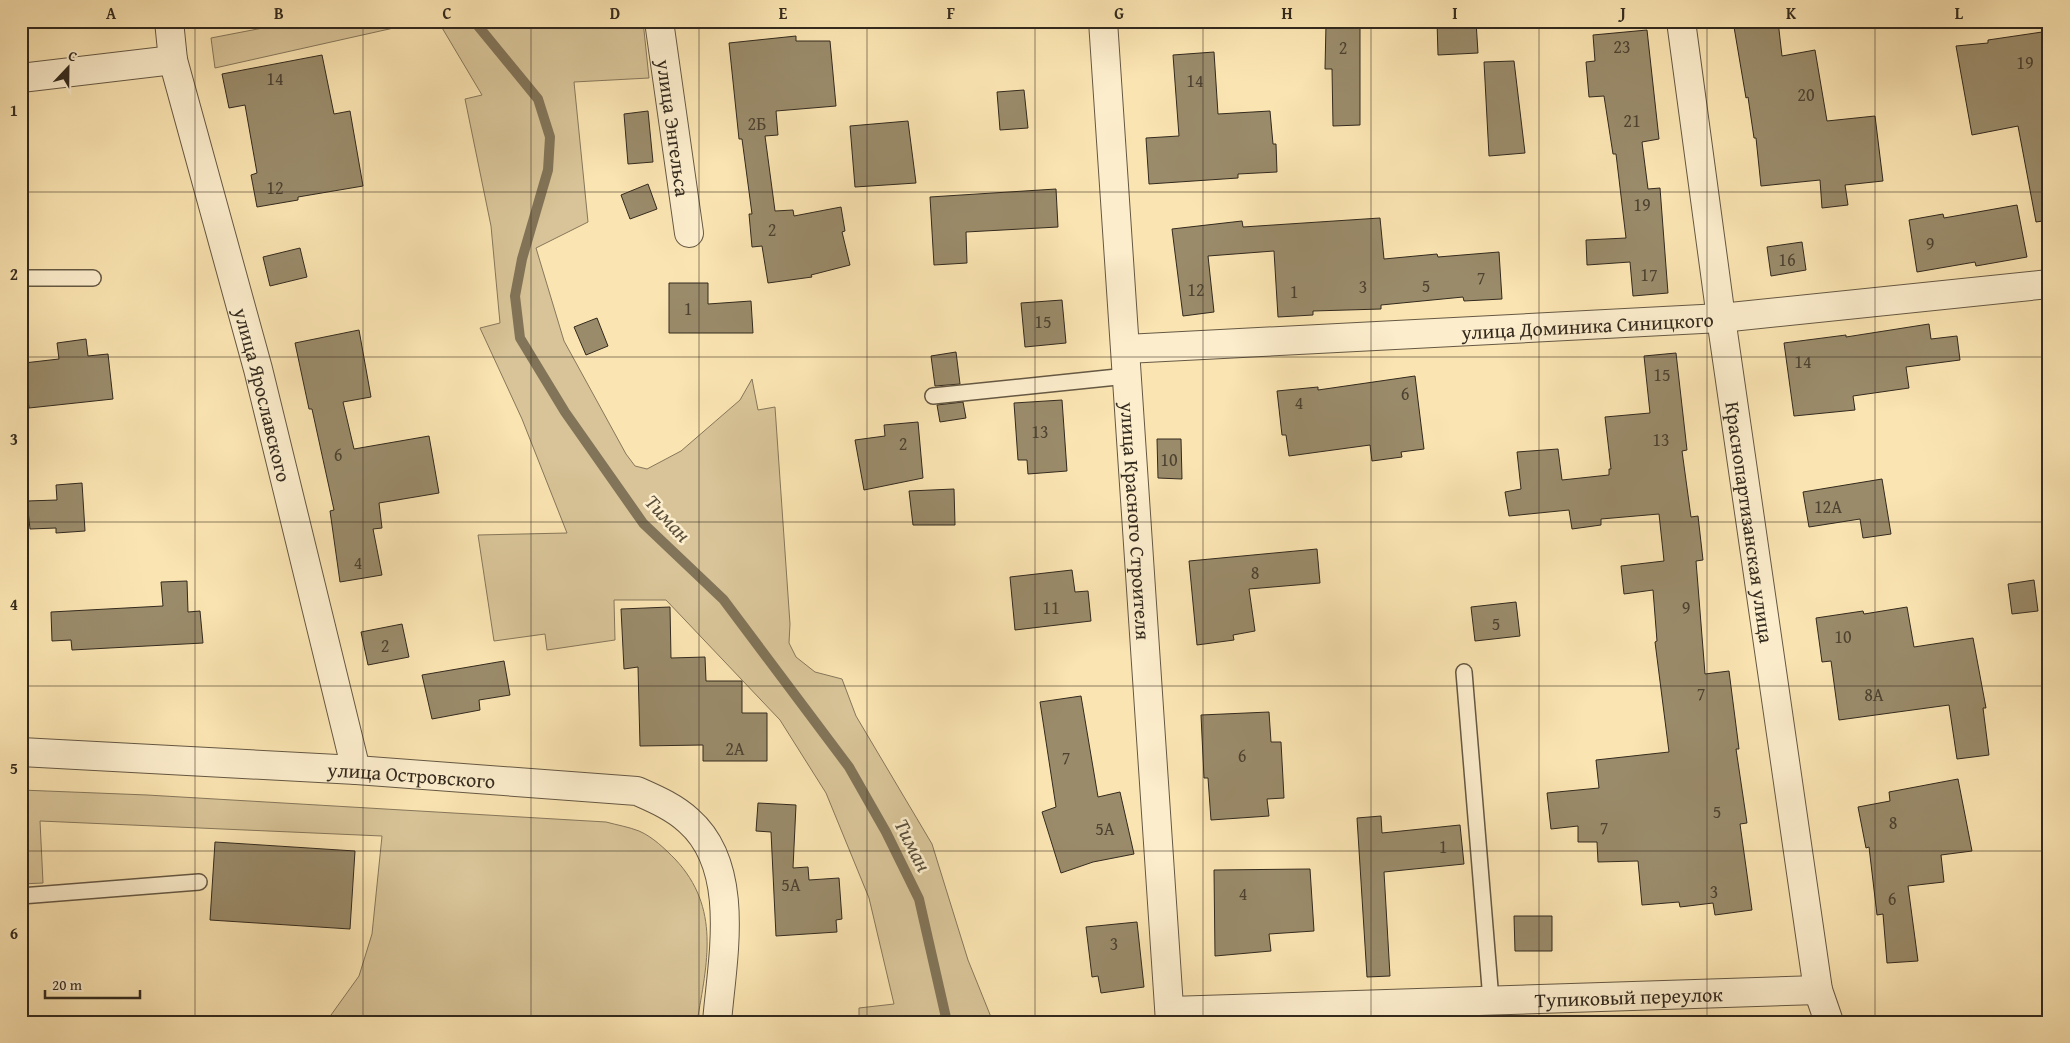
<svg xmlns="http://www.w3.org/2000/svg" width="2070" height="1043" viewBox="0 0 2070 1043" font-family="'Gentium Book Plus',serif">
	<rect width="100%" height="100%" fill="#fae4b1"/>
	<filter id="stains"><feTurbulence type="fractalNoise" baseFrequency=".004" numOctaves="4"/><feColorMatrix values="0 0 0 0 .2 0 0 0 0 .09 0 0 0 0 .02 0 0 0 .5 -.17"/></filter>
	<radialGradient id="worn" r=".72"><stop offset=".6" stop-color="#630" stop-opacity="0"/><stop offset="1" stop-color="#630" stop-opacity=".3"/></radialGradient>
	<g fill="#d8c498" stroke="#86775b">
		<path d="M 299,21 L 425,21 L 215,68 L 211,38 Z"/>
		<path d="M 438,21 L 643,21 L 649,78 L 574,82 L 588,222 L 536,248 L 564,341 L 626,454 L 635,466 L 647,469 L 681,451 L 740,400 L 752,379 L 758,410 L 775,407 L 790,624 L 789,643 L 796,657 L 815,672 L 842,679 L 856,716 L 932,844 L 968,960 L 993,1022 L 859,1022 L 859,1008 L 894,1004 L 869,898 L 826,793 L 780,720 L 666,600 L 614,600 L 615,640 L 547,650 L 545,634 L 494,641 L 478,535 L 567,533 L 522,419 L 480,328 L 500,323 L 491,226 L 465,99 L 482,95 Z"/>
		<path d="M 21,790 L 147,795 L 606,822 C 617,825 629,827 639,831 C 653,837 665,849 675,859 C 721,908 707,963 697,1022 L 326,1022 L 359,976 L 372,934 L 382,836 L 40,821 L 43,883 L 21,884 Z"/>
	</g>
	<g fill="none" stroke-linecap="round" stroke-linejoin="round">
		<path stroke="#827458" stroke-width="10" d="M 474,21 L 538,99 L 550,137 L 548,170 L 522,259 L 515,296 L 520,338 L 565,412 L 643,523 L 723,599 L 849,767 L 886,832 L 919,899 L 947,1022"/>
	</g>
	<g fill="#9a8b6a" stroke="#332a1e">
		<path d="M 1437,21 L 1476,21 L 1478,53 L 1438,55 Z"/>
		<path d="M 1733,21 L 1778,21 L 1782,56 L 1815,50 L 1827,121 L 1875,116 L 1883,181 L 1845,185 L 1848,205 L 1822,208 L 1820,180 L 1761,186 L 1756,138 L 1754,138 L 1748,97 L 1746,98 Z"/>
		<path d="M 1326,24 L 1360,24 L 1360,125 L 1333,126 L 1332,69 L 1325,69 Z"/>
		<path d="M 1647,30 L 1659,139 L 1642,142 L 1648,189 L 1660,188 L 1668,293 L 1633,296 L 1630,262 L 1587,265 L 1586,240 L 1626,238 L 1616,154 L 1613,154 L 1604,96 L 1589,97 L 1586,62 L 1595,61 L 1593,35 Z"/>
		<path d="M 2049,31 L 2049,220 L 2036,222 L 2018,126 L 1972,135 L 1956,46 L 1988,43 L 1988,40 Z"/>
		<path d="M 796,36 L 796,41 L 830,41 L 836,106 L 776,111 L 778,135 L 765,136 L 775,211 L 793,210 L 794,216 L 841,207 L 845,231 L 842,232 L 850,265 L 811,275 L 812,277 L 768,283 L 762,246 L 752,247 L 749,214 L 752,214 L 742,139 L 739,139 L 729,43 Z"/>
		<path d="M 1214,52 L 1218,114 L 1270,111 L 1273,144 L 1276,144 L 1277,172 L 1238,174 L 1238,178 L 1149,184 L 1146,138 L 1179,136 L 1173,55 Z"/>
		<path d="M 322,55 L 334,114 L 350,111 L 363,186 L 298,197 L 298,200 L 257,207 L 251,175 L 257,173 L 245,105 L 229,108 L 222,74 Z"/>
		<path d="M 1514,61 L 1525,153 L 1489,156 L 1484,62 Z"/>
		<path d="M 1024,90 L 1028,128 L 1000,130 L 997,92 Z"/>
		<path d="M 648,111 L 653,162 L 628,164 L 624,114 Z"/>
		<path d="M 908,121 L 916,183 L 855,187 L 850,126 Z"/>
		<path d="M 648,184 L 657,209 L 630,219 L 621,195 Z"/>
		<path d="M 1056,189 L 1058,227 L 966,232 L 967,263 L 934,265 L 930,197 Z"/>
		<path d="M 2017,205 L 2027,257 L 1976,266 L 1975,262 L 1917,272 L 1909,220 L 1943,214 L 1944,218 Z"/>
		<path d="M 1380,218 L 1384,259 L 1437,254 L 1438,257 L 1499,252 L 1502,299 L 1464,301 L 1463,297 L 1381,305 L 1381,309 L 1313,311 L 1313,315 L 1278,317 L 1274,251 L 1208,256 L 1214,312 L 1183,316 L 1172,229 L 1242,221 L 1243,227 Z"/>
		<path d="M 1802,242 L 1806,270 L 1771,276 L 1767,247 Z"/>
		<path d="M 300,248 L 307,277 L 270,286 L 263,257 Z"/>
		<path d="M 669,283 L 708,283 L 708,304 L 751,301 L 753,333 L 669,333 Z"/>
		<path d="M 1062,300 L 1066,343 L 1025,347 L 1021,303 Z"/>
		<path d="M 597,318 L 608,346 L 586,355 L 574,327 Z"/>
		<path d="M 1929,324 L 1931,339 L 1957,336 L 1960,360 L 1906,367 L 1909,388 L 1853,396 L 1855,410 L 1794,416 L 1784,343 L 1846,335 L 1846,337 Z"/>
		<path d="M 359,330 L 371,397 L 343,402 L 354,449 L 429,436 L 439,493 L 379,503 L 382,528 L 373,529 L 382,575 L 340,582 L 330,511 L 334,510 L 312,409 L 309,409 L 295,343 Z"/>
		<path d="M 86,339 L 88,356 L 108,354 L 113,399 L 29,408 L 24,363 L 59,359 L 57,343 Z"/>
		<path d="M 956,352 L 960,384 L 935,386 L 931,356 Z"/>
		<path d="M 1676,353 L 1687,450 L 1682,451 L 1691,517 L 1698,516 L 1703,560 L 1696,561 L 1705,674 L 1729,671 L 1739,749 L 1736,749 L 1747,823 L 1740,824 L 1752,910 L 1715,915 L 1713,903 L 1680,907 L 1679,902 L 1642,905 L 1638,861 L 1598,862 L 1597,842 L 1578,842 L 1578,826 L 1551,829 L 1547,793 L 1599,788 L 1596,760 L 1669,752 L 1655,642 L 1657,641 L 1653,590 L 1624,594 L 1621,566 L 1664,561 L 1659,514 L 1601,519 L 1601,525 L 1572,529 L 1569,510 L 1509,516 L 1505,492 L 1521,489 L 1517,452 L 1558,449 L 1562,480 L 1609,475 L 1609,469 L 1611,469 L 1605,417 L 1650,413 L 1644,356 Z"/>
		<path d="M 1415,376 L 1424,449 L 1401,452 L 1402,457 L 1372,461 L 1370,445 L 1289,456 L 1286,435 L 1282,435 L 1277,391 L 1318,387 L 1318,390 Z"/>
		<path d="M 1062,400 L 1067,471 L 1028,474 L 1027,460 L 1018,460 L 1014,403 Z"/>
		<path d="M 963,402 L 966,418 L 940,422 L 937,405 Z"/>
		<path d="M 918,422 L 923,478 L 864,490 L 855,440 L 885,436 L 884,425 Z"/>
		<path d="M 1157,439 L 1181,439 L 1182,479 L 1158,478 Z"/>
		<path d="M 1882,479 L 1891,534 L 1863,538 L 1860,519 L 1809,527 L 1803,492 Z"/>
		<path d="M 82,483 L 85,531 L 56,533 L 56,528 L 30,529 L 27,501 L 57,500 L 56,485 Z"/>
		<path d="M 954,489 L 955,525 L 913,525 L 909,491 Z"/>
		<path d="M 1317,549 L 1320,583 L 1249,589 L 1255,631 L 1233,635 L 1234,640 L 1197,645 L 1189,561 Z"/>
		<path d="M 1072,570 L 1075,592 L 1088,591 L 1091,621 L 1015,630 L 1010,577 Z"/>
		<path d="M 2034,580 L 2038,611 L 2012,614 L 2008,584 Z"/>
		<path d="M 187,581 L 188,612 L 200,611 L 203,643 L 72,650 L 71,640 L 52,641 L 51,612 L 163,606 L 161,582 Z"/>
		<path d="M 1516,602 L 1520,636 L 1475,641 L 1471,607 Z"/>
		<path d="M 670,607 L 671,658 L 705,657 L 706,681 L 742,681 L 742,713 L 767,713 L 767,761 L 703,761 L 703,745 L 640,746 L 638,667 L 624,669 L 621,609 Z"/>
		<path d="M 1907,607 L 1914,647 L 1973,638 L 1986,708 L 1983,708 L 1989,755 L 1957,759 L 1949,705 L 1839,720 L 1831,661 L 1822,662 L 1816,618 L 1863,611 L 1864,614 Z"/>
		<path d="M 402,624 L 409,657 L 368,665 L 361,632 Z"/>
		<path d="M 504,661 L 510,695 L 479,700 L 480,710 L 432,719 L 422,675 Z"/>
		<path d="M 1081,696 L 1098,797 L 1120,792 L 1134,854 L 1093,862 L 1061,873 L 1042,812 L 1056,807 L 1040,702 Z"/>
		<path d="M 1269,712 L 1271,742 L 1281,742 L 1284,798 L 1267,799 L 1269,816 L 1211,820 L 1208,778 L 1204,778 L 1201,715 Z"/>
		<path d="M 1958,779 L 1972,851 L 1941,855 L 1944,882 L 1908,886 L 1918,961 L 1887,963 L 1883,914 L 1877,915 L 1869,847 L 1866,848 L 1858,807 L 1890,801 L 1889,792 Z"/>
		<path d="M 758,803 L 796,805 L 793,868 L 808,867 L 809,880 L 839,878 L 842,919 L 836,920 L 837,932 L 776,936 L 771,832 L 756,831 Z"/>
		<path d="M 1381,816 L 1382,833 L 1460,825 L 1464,864 L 1384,872 L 1390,976 L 1367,977 L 1357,818 Z"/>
		<path d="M 215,842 L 355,851 L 350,929 L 210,920 Z"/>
		<path d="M 1310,869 L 1314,931 L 1269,934 L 1271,951 L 1215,956 L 1214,870 Z"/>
		<path d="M 1514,916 L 1552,916 L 1552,951 L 1515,951 Z"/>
		<path d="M 1137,922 L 1144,987 L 1101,993 L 1098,976 L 1092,977 L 1086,927 Z"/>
	</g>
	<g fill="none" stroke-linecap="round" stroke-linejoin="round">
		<g stroke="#655843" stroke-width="18">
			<g id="lane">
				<path d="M 21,278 L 93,278"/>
				<path d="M 933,396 L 1127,376"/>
				<path d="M 1464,672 L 1491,1000"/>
				<path d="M 21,896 L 199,882"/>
			</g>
		</g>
		<g stroke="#655843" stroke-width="30">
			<g id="street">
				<path id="s1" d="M 169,21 L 173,60 L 258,369 L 356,770"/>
				<path id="s2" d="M 659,21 L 689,233"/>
				<path id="s3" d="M 1103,21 L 1170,1022"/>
				<path id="s4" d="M 1681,21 L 1721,318 L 1818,990 L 1829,1022"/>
				<path d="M 21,78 L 173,60"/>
				<path id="s5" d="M 1126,349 L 1721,318 L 2049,284"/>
				<path id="s6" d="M 21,752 L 356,770 L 637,791 C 655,799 674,807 689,821 C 742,868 722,960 717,1022"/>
				<path id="s7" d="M 1170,1011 L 1818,990"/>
			</g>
		</g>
		<use href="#lane" stroke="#fcedcc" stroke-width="15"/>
		<use href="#street" stroke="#fcedcc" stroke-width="28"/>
	</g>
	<path fill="none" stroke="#332a1e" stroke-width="1" stroke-opacity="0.55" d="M 195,21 L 195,1022M 363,21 L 363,1022M 531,21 L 531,1022M 699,21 L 699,1022M 867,21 L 867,1022M 1035,21 L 1035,1022M 1203,21 L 1203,1022M 1371,21 L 1371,1022M 1539,21 L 1539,1022M 1707,21 L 1707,1022M 1875,21 L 1875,1022M 21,192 L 2049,192M 21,357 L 2049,357M 21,522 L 2049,522M 21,686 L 2049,686M 21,851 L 2049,851"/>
	<g text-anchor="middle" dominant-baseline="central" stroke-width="5" stroke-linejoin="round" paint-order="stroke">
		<g font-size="18" fill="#4d4231">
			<text x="1622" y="46">23</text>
			<text x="1343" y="47">2</text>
			<text x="2025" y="62">19</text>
			<text x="275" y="78">14</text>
			<text x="1195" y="80">14</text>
			<text x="1806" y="94">20</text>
			<text x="1632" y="120">21</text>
			<text x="757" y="123">2Б</text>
			<text x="275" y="187">12</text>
			<text x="1642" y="204">19</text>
			<text x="772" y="229">2</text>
			<text x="1930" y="243">9</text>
			<text x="1787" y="259">16</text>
			<text x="1649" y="274">17</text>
			<text x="1481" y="277">7</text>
			<text x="1426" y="285">5</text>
			<text x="1363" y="286">3</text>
			<text x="1196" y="289">12</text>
			<text x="1294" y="291">1</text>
			<text x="688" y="308">1</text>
			<text x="1043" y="321">15</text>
			<text x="1803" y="361">14</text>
			<text x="1662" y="374">15</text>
			<text x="1405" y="393">6</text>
			<text x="1299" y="402">4</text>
			<text x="1040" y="431">13</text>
			<text x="1661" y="439">13</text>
			<text x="903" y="443">2</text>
			<text x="338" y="454">6</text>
			<text x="1169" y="459">10</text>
			<text x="1828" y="506">12А</text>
			<text x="358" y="562">4</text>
			<text x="1255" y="572">8</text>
			<text x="1051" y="607">11</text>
			<text x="1686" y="607">9</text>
			<text x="1496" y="623">5</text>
			<text x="1843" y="636">10</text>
			<text x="385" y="645">2</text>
			<text x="1701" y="693">7</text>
			<text x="1874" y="694">8А</text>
			<text x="735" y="748">2А</text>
			<text x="1242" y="755">6</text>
			<text x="1066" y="757">7</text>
			<text x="1717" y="811">5</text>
			<text x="1893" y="822">8</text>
			<text x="1604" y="827">7</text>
			<text x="1105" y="828">5А</text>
			<text x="1443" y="846">1</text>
			<text x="791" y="884">5А</text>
			<text x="1714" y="891">3</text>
			<text x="1243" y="893">4</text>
			<text x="1892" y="898">6</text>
			<text x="1114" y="943">3</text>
		</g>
		<g font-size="20" fill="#332a1e" stroke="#fcedcc">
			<text stroke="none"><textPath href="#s2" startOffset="108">улица Энгельса</textPath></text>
			<text stroke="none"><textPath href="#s5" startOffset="462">улица Доминика Синицкого</textPath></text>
			<text stroke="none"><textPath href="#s1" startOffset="386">улица Ярославского</textPath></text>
			<text stroke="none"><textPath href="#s3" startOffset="501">улица Красного Строителя</textPath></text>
			<text stroke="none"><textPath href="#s4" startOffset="506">Краснопартизанская улица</textPath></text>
			<text stroke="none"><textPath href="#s6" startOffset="391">улица Островского</textPath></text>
			<text stroke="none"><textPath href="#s7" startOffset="459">Тупиковый переулок</textPath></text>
		</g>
		<g font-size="21" font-style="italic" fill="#5a4f3b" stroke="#fcedcc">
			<text transform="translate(668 518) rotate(47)">Тиман</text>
			<text transform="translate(913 845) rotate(63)">Тиман</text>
		</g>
	</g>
	<rect width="2070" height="1043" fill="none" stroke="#fae4b1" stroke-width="55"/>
	<g transform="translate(68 68) rotate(22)" stroke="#fcedcc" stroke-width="4" paint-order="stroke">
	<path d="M0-4L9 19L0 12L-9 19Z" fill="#332a1e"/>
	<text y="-8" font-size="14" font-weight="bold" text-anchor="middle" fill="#332a1e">С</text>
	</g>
	<path d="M45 990v8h95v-8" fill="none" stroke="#332a1e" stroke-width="2.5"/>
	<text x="52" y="990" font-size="15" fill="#332a1e" stroke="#fcedcc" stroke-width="4" paint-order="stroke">20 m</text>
	<rect x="28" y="28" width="2014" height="988" fill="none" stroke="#332a1e" stroke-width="2"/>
	<g font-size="16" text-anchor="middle" font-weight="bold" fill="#332a1e">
		<text x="111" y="19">A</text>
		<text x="279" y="19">B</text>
		<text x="447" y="19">C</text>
		<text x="615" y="19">D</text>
		<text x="783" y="19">E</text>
		<text x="951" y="19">F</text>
		<text x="1119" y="19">G</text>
		<text x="1287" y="19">H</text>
		<text x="1455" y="19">I</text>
		<text x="1623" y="19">J</text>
		<text x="1791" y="19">K</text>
		<text x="1959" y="19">L</text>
		<text x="14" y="116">1</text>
		<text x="14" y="280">2</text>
		<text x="14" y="445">3</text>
		<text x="14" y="610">4</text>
		<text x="14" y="774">5</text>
		<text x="14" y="939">6</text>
	</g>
	<rect width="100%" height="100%" filter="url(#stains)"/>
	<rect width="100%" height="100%" fill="url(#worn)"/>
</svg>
